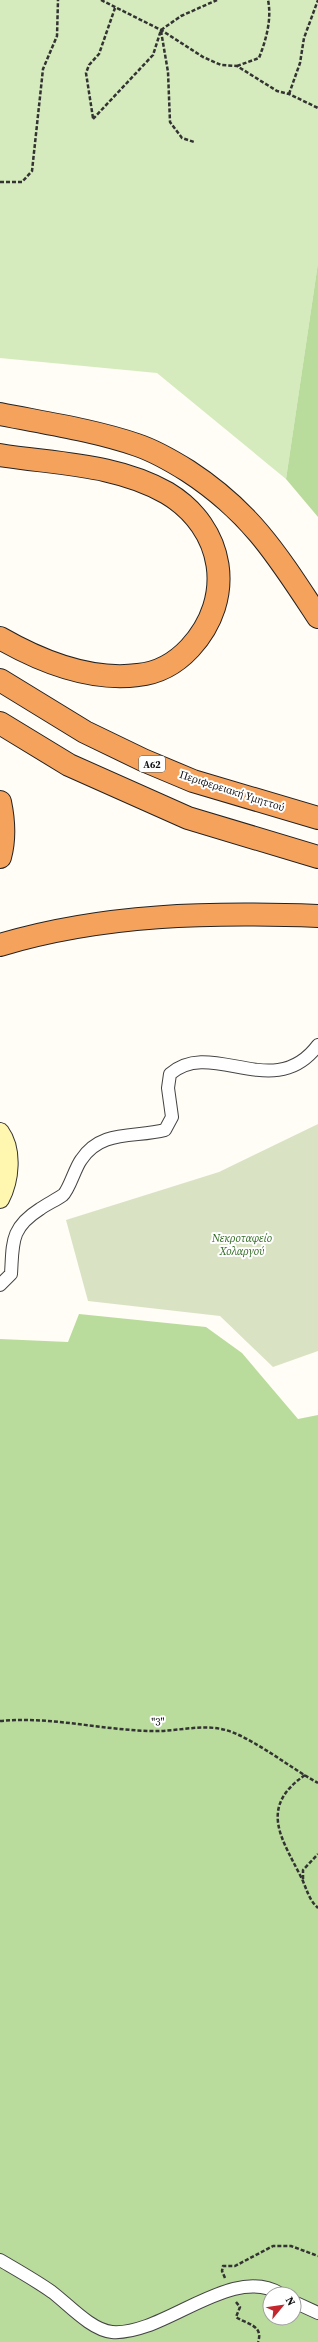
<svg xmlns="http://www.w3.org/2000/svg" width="318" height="2342" viewBox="0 0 318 2342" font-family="'Source Serif 4',serif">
	<rect width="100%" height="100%" fill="#fffdf5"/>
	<path fill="#d5ebbd" d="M 0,0 L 318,0 L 318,263 L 286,479 L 157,373 L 0,358 Z"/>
	<g fill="#b9dc9c" fill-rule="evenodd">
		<path d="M 318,263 L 318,517 L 286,479 Z"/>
		<path d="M 79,1314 L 206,1327 L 242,1353 L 298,1419 L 318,1415 L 318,2342 L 0,2342 L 0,1339 L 68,1342 ZM 270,2294 L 294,2294 L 294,2318 L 270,2318 Z"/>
	</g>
	<path fill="#d9e3c4" d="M 318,1124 L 318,1351 L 273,1367 L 220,1316 L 88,1301 L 66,1220 L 219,1172 Z"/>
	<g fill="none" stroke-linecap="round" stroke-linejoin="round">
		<g stroke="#444" stroke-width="14">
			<g id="street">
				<path d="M 0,1285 L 11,1274 C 13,1243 10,1228 40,1209 C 47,1204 56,1200 63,1195 C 69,1190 75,1168 81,1160 C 101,1129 135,1138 165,1130 L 172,1117 L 168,1088 L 170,1074 C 212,1037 274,1104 318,1045"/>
				<path d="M 0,2260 C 17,2270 35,2280 52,2292 C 68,2304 91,2330 112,2332 C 164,2336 231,2263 281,2294"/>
				<path d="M 294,2302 L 318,2313"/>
			</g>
		</g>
		<g stroke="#333" stroke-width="20">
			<path id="secondary" d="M 0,1132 C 13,1150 10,1180 0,1199"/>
		</g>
		<g stroke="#222" stroke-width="24">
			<g id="highway">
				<path d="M 0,414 C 45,423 93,430 137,445 C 155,451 172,461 188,471 C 251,512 278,556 318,617"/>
				<path d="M 0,455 C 56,464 117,464 167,493 C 225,528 236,598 190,648 C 177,662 159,673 138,675 C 91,681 40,661 0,638"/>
				<path d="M 0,680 L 85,732 L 143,760 L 193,781 L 318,818"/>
				<path d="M 0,723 L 69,765 L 188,818 L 318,857"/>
				<path d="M 0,802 C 4,821 5,839 0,857"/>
				<path d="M 0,945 C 103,914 211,912 318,916"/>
			</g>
		</g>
		<g stroke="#333" stroke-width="2.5" stroke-dasharray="4 2" stroke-linecap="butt">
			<path d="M 101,0 L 161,30 L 203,57 L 221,65 L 237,66 L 277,91 L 289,94 L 318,108"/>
			<path d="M 161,31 L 168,72 L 170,122 L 182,138 L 194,142"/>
			<path d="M 237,66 L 259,58 C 266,40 272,19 268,0"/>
			<path d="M 289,94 L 300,63 L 304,38 L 318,0"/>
			<path d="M 93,118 L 86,73 L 89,65 L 99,54 L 115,8"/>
			<path d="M 93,119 L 153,55 L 161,30 L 181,16 L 217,0"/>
			<path d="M 0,182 L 22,182 L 32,171 L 43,69 L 57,36 L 58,0"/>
			<path d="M 0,1721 C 50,1716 101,1730 151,1731 C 179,1732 205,1722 232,1732 C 263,1745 289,1767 318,1783"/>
			<path d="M 305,1775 C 257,1808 283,1840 302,1879 C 307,1890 309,1900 318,1908"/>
			<path d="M 303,1879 L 303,1870 L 318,1854"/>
			<path d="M 225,2278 L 222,2271 L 223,2266 L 235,2266 L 273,2246 L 291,2246 L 318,2256"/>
			<path d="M 236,2302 L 240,2307 L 236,2317 C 246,2324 264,2325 258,2342"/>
		</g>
		<use href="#street" stroke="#fff" stroke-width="12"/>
		<use href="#secondary" stroke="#fff6b0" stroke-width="18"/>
		<use href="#highway" stroke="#f5a25d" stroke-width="22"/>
	</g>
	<g text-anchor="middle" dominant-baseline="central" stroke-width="4" stroke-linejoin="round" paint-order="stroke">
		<rect fill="#fff" stroke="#585858" stroke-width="1" x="139" y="756" width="26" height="16" rx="3"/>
		<g font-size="10" font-weight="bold" fill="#111">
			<text x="152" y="764">Α62</text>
		</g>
		<g font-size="11" fill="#111" stroke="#fff">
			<text transform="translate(232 791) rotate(18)">Περιφερειακή Υμηττού</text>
			<text transform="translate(158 1722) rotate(-2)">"3"</text>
		</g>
		<g font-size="11" font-style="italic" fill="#2f6b1f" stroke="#fff">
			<text x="242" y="1238">Νεκροταφείο<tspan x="242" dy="13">Χολαργού</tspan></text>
		</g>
	</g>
	<g transform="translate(282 2306) rotate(61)"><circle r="19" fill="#ffffff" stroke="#a0a0a0"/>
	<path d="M0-3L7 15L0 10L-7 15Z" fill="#c4262e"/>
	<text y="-6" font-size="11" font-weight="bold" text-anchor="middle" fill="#111111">N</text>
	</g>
</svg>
